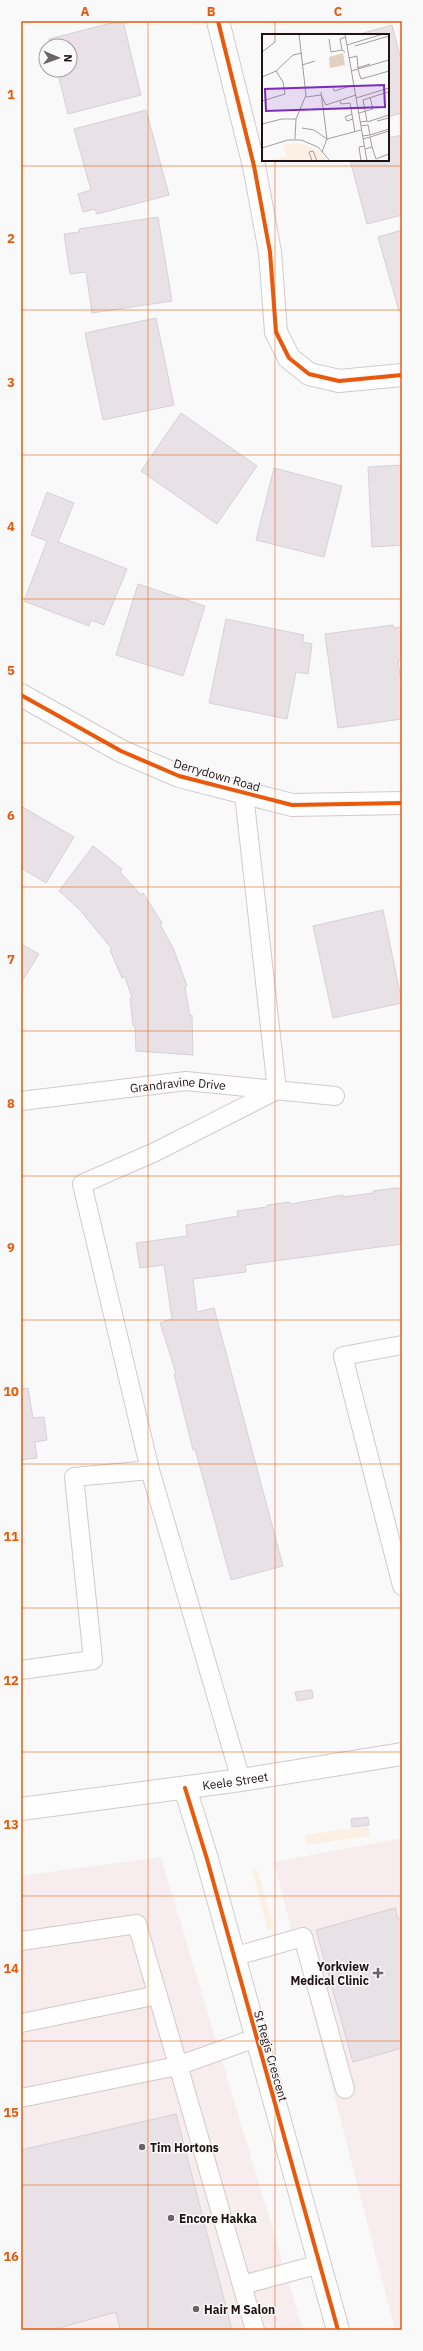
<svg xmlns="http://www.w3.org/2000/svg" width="423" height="2351" viewBox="0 0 423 2351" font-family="'IBM Plex Sans',sans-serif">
	<rect width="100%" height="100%" fill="#f9f9f9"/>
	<g fill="#f7ecee">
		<path d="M 402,1838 L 402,2330 L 395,2330 L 274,1862 Z"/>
		<path d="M 161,1857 L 303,2330 L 21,2330 L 21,1876 Z"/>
	</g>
	<g fill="#fcefe4">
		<path d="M 368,1826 L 370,1836 L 306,1845 L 305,1835 Z"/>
		<path d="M 252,1867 L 258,1871 L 274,1928 L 268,1931 Z"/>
	</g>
	<g fill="#e8e1e6" stroke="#d7d1d6">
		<path d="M 119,21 L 123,21 L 141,95 L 68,114 L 57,70 L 70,70 L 70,46 L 50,46 L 49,39 Z"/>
		<path d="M 392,25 L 402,63 L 402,113 L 388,117 L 388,35 L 356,35 Z"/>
		<path d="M 146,110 L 169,195 L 97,214 L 95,209 L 83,212 L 78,194 L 91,190 L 74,129 Z"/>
		<path d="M 402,135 L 402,215 L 367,224 L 350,160 L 388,160 L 388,138 Z"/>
		<path d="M 158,217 L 172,301 L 92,313 L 86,272 L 70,274 L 64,234 L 79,232 L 79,229 Z"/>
		<path d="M 402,230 L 402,310 L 399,311 L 378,237 Z"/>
		<path d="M 156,318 L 174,405 L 103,420 L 85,333 Z"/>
		<path d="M 181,413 L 257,466 L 217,524 L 141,471 Z"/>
		<path d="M 402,465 L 402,545 L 372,547 L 368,467 Z"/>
		<path d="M 274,468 L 342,486 L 324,557 L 256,540 Z"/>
		<path d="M 47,492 L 74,503 L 58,542 L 127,569 L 104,625 L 91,620 L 89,626 L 24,601 L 47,541 L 31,535 Z"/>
		<path d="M 138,584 L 205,606 L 183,676 L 116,655 Z"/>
		<path d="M 226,619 L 304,635 L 302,642 L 312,644 L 308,674 L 296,672 L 287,719 L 209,703 Z"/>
		<path d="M 393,625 L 394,628 L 402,627 L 402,660 L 398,661 L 402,690 L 402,719 L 338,728 L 325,634 Z"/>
		<path d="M 21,806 L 74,837 L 46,883 L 21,868 Z"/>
		<path d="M 93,846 L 122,869 L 120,872 L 141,895 L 143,893 L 162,923 L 160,924 L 174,950 L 187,986 L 185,987 L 190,1016 L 192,1015 L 193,1055 L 136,1051 L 135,1026 L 133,1026 L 130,998 L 132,998 L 125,977 L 122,978 L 110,950 L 112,949 L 79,909 L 59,891 Z"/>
		<path d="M 383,910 L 402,1003 L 333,1018 L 313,926 Z"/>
		<path d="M 21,944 L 39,954 L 21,983 Z"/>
		<path d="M 396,1188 L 402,1189 L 402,1244 L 245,1265 L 246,1272 L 193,1279 L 197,1312 L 214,1308 L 283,1566 L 231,1580 L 195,1449 L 193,1450 L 174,1374 L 176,1373 L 160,1323 L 172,1319 L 164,1265 L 140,1268 L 136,1243 L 187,1236 L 186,1225 L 238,1216 L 237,1211 L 267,1207 L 267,1205 L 290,1202 L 290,1204 L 343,1195 L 343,1197 L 373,1193 L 373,1191 Z"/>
		<path d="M 28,1388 L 33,1418 L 44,1417 L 47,1440 L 35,1442 L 37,1458 L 21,1460 L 21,1389 Z"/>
		<path d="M 312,1690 L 313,1698 L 297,1701 L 295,1692 Z"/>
		<path d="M 368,1817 L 369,1825 L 352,1827 L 351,1819 Z"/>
		<path d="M 395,1908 L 398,1919 L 402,1917 L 402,2048 L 353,2062 L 316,1930 Z"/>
		<path d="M 176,2114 L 232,2330 L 120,2330 L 116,2312 L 52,2330 L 21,2330 L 21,2150 Z"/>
	</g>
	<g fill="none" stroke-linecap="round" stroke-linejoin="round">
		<g stroke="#d2cacc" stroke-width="20">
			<g id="service">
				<path id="s1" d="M 21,1101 L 186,1081 L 335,1096"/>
				<path d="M 402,1345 L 343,1356 L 402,1586"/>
				<path d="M 21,1670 L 93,1660 L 74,1477 L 150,1470"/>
				<path d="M 241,1780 L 150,1470 L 82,1184 L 155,1152 L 277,1090 L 244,794"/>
				<path d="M 21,1941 L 137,1924 L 255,2330"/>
				<path d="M 233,1957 L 303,1937 L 345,2089"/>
				<path d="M 21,2023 L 158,1995"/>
				<path d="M 21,2098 L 177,2066 L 256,2038"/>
				<path d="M 242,2285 L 320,2264"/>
			</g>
		</g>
		<g stroke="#d2cacc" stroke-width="24">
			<g id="minor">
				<path d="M 218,21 L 254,166 L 270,252 L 276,332 L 289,358 L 309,374 L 339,381 L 402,375"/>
				<path d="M 21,695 L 121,751 L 179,776 L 292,805 L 402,803"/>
				<path d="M 185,1788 L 207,1859 L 338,2330"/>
			</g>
		</g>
		<g stroke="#d2cacc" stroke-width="24">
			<g id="secondary">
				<path id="s2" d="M 21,1809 L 241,1780 L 402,1754"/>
			</g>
		</g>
		<use href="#service" stroke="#fefefe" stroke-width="18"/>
		<use href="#minor" stroke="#fefefe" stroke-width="22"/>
		<use href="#secondary" stroke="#fefefe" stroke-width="22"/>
		<g stroke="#f9f9f9" stroke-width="6">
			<g id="cycleway">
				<path d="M 218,21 L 254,166 L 270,252 L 276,332 L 289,358 L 309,374 L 339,381 L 402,375"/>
				<path d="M 21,695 L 121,751 L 179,776 L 292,805 L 402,803"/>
				<path d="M 185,1788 L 207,1859 L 338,2330"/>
			</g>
		</g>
		<use href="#cycleway" stroke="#e8590c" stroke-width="4"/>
	</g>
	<path fill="none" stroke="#e8590c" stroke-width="1" stroke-opacity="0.55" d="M 148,21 L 148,2330M 275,21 L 275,35M 275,160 L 275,2330M 21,166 L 402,166M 21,310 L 402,310M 21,455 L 402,455M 21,599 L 402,599M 21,743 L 402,743M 21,887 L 402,887M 21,1031 L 402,1031M 21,1176 L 402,1176M 21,1320 L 402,1320M 21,1464 L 402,1464M 21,1608 L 402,1608M 21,1752 L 402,1752M 21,1896 L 402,1896M 21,2041 L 402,2041M 21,2185 L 402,2185"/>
	<g fill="#6c6365" stroke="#f9f9f9" stroke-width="1.5">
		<path d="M376 1967h4v4h4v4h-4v4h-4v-4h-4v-4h4z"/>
		<circle cx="142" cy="2147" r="4"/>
		<circle cx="171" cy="2218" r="4"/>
		<circle cx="196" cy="2309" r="4"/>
	</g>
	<g text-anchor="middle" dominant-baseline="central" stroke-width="3" stroke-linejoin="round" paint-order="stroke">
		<g font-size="12" fill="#201215" stroke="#f9f9f9">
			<text transform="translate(217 775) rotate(16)">Derrydown Road</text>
			<text stroke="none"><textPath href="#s1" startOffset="158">Grandravine Drive</textPath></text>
			<text stroke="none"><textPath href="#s2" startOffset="216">Keele Street</textPath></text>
			<text transform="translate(271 2056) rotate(74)">St Regis Crescent</text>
		</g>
		<g font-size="12" font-weight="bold" fill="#201215" stroke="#f9f9f9" text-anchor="start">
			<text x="369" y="1966" text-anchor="end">Yorkview<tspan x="369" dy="14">Medical Clinic</tspan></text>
			<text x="150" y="2147">Tim Hortons</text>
			<text x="179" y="2218">Encore Hakka</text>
			<text x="204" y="2309">Hair M Salon</text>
		</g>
	</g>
	<g transform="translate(262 34)">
		<rect width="127" height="127" fill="#f9f9f9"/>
		<path d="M 33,109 L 41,110 L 56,117 L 64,127 L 7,127 L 25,122 L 21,111 Z" fill="#fcefe4"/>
		<path d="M 81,19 L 83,31 L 68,34 L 67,23 Z" fill="#e2d1c1"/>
		<path fill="none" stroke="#a29d9e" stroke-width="1" d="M 83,0 L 105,127M 67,5 L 69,18 L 80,16 L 83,18M 85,11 L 121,0M 93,12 L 127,2M 80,16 L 78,5 L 83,3M 0,18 L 13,8 L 13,0M 87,24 L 95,22 L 96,34M 40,31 L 53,27M 95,34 L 108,30M 96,36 L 99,45 L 127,37M 89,37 L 127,26M 0,43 L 14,37 L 31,21 L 40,19M 71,53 L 72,57 L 92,51M 59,58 L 65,105 L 60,118M 44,63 L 59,61 L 64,71 L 94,61M 94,64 L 127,54M 0,67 L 23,60 L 21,48 L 14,37M 78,67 L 79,70 L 88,69 L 93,98M 97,79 L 111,75 L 108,63M 90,80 L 83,83 L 85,87 L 91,85M 115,87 L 127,84M 98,88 L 105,87 L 101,66 L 126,58 L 127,62M 105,88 L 127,81M 0,90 L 20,85 L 34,85M 99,92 L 106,91 L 108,101 L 100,102M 40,94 L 52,96 L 65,105 L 99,96M 108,101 L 127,95M 108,103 L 127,97M 33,105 L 34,85 L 44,61 L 37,0M 101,105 L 108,103 L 110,113 L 103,115M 110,113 L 114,125 L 127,120M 0,114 L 26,106 L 39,106 L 56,113 L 68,127M 50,127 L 47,118 L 51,117 L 55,127M 99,127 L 97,113 L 102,112"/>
		<path fill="#7b2cbf" fill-opacity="0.15" stroke="#7b2cbf" stroke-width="2" d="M 122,51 L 123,73 L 4,77 L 3,55 Z"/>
		<rect width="127" height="127" fill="none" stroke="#201215" stroke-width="2"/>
	</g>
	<rect width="423" height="2351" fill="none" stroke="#f9f9f9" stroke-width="44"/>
	<g transform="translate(58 58) rotate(92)"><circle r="19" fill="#f9f9f9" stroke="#a29d9e"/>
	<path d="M0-3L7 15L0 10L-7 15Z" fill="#6c6365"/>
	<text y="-6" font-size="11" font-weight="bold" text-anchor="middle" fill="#201215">N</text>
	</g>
	<rect x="22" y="22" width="379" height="2307" fill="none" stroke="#e8590c" stroke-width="1.5"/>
	<g font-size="13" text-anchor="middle" font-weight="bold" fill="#e8590c">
		<text x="85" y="16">A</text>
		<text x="211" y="16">B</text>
		<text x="338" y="16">C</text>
		<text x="11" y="99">1</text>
		<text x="11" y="243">2</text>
		<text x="11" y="387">3</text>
		<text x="11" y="531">4</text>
		<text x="11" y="675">5</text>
		<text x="11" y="820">6</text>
		<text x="11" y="964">7</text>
		<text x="11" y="1108">8</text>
		<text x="11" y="1252">9</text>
		<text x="11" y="1396">10</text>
		<text x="11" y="1541">11</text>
		<text x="11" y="1685">12</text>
		<text x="11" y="1829">13</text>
		<text x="11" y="1973">14</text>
		<text x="11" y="2117">15</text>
		<text x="11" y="2261">16</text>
	</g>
</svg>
